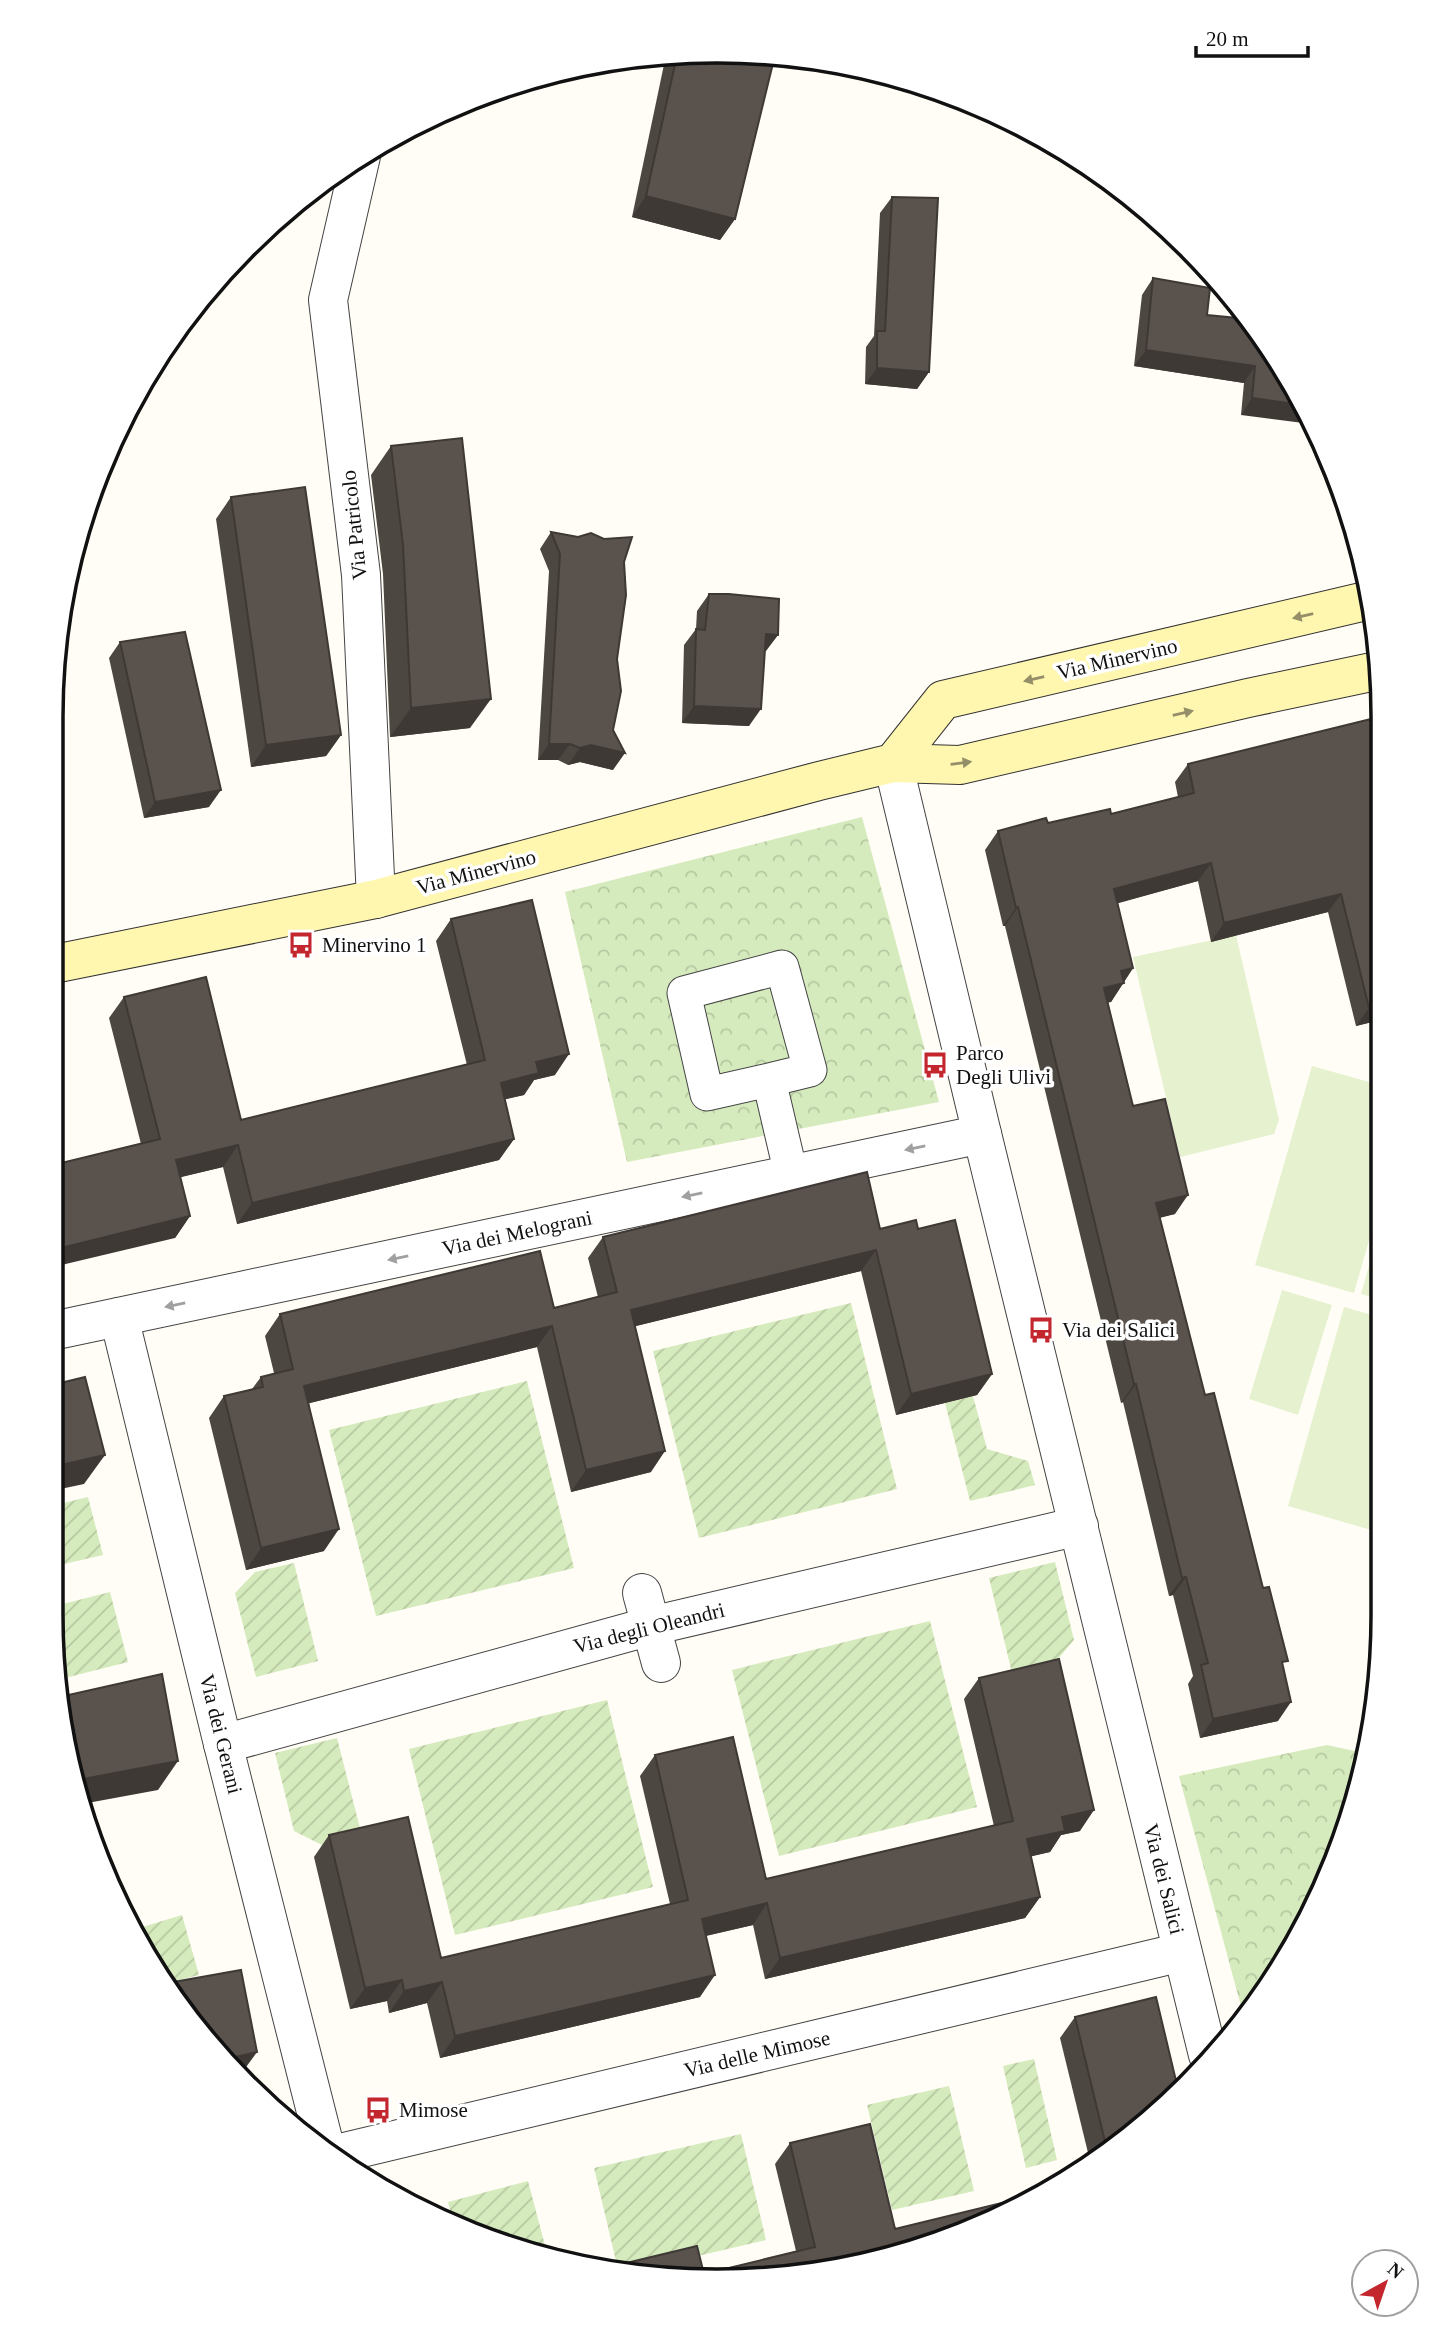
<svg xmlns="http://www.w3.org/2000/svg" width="1434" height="2332" viewBox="0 0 1434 2332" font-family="'Times New Roman',serif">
	<defs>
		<pattern id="park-crowns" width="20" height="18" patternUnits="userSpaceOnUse" patternTransform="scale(1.75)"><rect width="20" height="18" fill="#d5ebbd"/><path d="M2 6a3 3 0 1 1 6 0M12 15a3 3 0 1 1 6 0" fill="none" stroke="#b6c8a1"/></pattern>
		<pattern id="garden-furrows" width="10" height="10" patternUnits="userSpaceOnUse" patternTransform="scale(1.75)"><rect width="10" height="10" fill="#d5ebbd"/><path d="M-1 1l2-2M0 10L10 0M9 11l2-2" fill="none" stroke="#b6c8a1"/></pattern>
	</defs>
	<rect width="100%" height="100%" fill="#fffdf5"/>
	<g fill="url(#park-crowns)">
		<path d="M 862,817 L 939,1102 L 627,1162 L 565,892 Z"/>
		<path d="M 1327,1745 L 1364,1753 L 1333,1870 L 1245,2021 L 1179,1776 Z"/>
	</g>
	<g fill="url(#garden-furrows)">
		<path d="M 851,1303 L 897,1489 L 699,1538 L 653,1351 Z"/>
		<path d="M 527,1381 L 574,1568 L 376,1616 L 329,1430 Z"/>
		<path d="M 973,1396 L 987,1449 L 1028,1461 L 1035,1485 L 970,1501 L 945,1403 Z"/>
		<path d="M 88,1497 L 103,1555 L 51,1567 L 51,1506 Z"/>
		<path d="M 1055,1562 L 1074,1640 L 1051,1667 L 1013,1677 L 989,1578 Z"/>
		<path d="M 294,1563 L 318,1661 L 256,1677 L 235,1593 L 255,1572 Z"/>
		<path d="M 110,1592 L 128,1662 L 61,1679 L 51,1607 Z"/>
		<path d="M 930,1621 L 977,1807 L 779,1856 L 732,1670 Z"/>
		<path d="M 607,1700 L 653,1887 L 455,1935 L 409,1749 Z"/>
		<path d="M 337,1738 L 362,1836 L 324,1846 L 294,1831 L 275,1753 Z"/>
		<path d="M 182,1915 L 199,1975 L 168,1983 L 139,1928 Z"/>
		<path d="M 1034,2059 L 1057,2160 L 1026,2168 L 1003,2066 Z"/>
		<path d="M 949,2086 L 974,2191 L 892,2210 L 867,2105 Z"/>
		<path d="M 741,2134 L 766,2240 L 642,2269 L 617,2265 L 594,2168 Z"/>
		<path d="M 528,2181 L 547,2253 L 503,2246 L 452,2219 L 448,2202 Z"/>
	</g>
	<g fill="#e6f2cf">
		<path d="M 1236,935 L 1279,1120 L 1274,1134 L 1180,1157 L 1133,957 Z"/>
		<path d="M 1312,1066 L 1380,1085 L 1380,1202 L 1354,1293 L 1255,1265 Z"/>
		<path d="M 1380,1227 L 1379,1299 L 1361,1294 Z"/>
		<path d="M 1282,1290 L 1332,1305 L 1298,1415 L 1249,1399 Z"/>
		<path d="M 1344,1307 L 1379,1317 L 1378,1532 L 1288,1506 Z"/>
	</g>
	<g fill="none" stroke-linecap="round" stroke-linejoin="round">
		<g stroke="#444" stroke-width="35">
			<path id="pedestrian" d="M 769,1080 L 707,1094 L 684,993 L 782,967 L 810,1070 L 769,1080 L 791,1174"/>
		</g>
		<g stroke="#444" stroke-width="40">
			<g id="minor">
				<path d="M 361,156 L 328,300 L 361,575 L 376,899"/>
				<path d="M 119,1317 L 223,1744 L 326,2151"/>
				<path d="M 52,1331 L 982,1134"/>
				<path d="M 642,1593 L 661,1663"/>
				<path d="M 223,1744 L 651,1626 L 1079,1526"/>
				<path d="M 332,2155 L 1182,1952"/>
			</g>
		</g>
		<g stroke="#444" stroke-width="40">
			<path id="tertiary" d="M 893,763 L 982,1134 L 1208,2055"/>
		</g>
		<g stroke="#333" stroke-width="40">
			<g id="secondary">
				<path d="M 893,763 L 943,700 L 1370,600"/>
				<path d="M 54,964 L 376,899 L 819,781 L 893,763 L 960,765 L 1248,698 L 1381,670"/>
			</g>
		</g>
		<use href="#pedestrian" stroke="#fff" stroke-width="33"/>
		<use href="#minor" stroke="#fff" stroke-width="38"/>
		<use href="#tertiary" stroke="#fff" stroke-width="38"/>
		<use href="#secondary" stroke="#fff6b0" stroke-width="38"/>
	</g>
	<g fill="#4d4742">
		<path d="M 760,52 L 735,219 L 720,240 L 632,217 L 666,55 Z"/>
		<path d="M 892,197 L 929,372 L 917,389 L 865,384 L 866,347 L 874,336 L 880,213 Z"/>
		<path d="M 1153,278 L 1207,315 L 1294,384 L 1241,415 L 1244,383 L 1134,366 L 1142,295 Z"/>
		<path d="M 391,446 L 470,728 L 390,737 L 383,574 L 371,475 Z"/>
		<path d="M 231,497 L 341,735 L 326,756 L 251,767 L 216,519 Z"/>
		<path d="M 551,532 L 624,562 L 613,730 L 613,770 L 580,762 L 568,765 L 558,760 L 538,760 L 549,571 L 540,549 Z"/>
		<path d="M 709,594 L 778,635 L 765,651 L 749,726 L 682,723 L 684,645 L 696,629 L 697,611 Z"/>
		<path d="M 120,642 L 209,807 L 144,818 L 109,658 Z"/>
		<path d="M 1371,719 L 1380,1020 L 1356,1026 L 1328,912 L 1211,942 L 1198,881 L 1117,903 L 1133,968 L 1111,1002 L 1108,1002 L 1133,1106 L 1175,1214 L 1160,1217 L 1205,1395 L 1283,1668 L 1278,1721 L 1200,1738 L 1188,1684 L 1193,1676 L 1173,1595 L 1169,1596 L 1123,1402 L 1121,1403 L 1005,926 L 1003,926 L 985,850 L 998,831 L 1111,814 L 1178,797 L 1175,782 L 1188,764 Z"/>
		<path d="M 451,919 L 555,1075 L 534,1080 L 524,1095 L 505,1099 L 514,1139 L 499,1160 L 237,1224 L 223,1167 L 180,1177 L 190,1216 L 175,1238 L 141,1144 L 109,1018 L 124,997 L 241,1120 L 467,1065 L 436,941 Z"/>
		<path d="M 880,1229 L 918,1229 L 992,1374 L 977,1395 L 896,1415 L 861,1271 L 635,1326 L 651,1472 L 571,1492 L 537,1347 L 309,1403 L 324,1551 L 246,1570 L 209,1418 L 224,1396 L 252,1389 L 261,1377 L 274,1373 L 265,1336 L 280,1314 L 554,1308 L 598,1297 L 588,1258 L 603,1237 Z"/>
		<path d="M 979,1678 L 1080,1831 L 1061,1835 L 1050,1852 L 1031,1856 L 1040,1897 L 1025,1918 L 765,1979 L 753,1925 L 706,1936 L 700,1997 L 440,2058 L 427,2003 L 389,2013 L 387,2001 L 350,2009 L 314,1857 L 329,1835 L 441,1958 L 670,1904 L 640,1776 L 655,1755 L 766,1879 L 994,1826 L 964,1699 Z"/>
		<path d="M 1075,2017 L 1177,2085 L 1091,2165 L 1060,2038 Z"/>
		<path d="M 790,2143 L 895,2229 L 704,2274 L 796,2251 L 775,2164 Z"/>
	</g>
	<g fill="#3f3936">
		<path d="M 646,196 L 735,219 L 720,240 L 632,217 Z"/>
		<path d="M 1146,350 L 1255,366 L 1244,383 L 1134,366 Z"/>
		<path d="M 877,368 L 929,372 L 917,389 L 865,384 Z"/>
		<path d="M 1252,398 L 1303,405 L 1311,424 L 1241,415 Z"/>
		<path d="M 766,634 L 778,635 L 766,651 L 755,651 Z"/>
		<path d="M 491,699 L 470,728 L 390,737 L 411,708 Z"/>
		<path d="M 694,706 L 761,709 L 749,726 L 682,723 Z"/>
		<path d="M 341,735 L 326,756 L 251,767 L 266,745 Z"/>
		<path d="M 549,744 L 570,744 L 558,760 L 538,760 Z"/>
		<path d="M 591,745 L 625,753 L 613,770 L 580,762 L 568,765 L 580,748 Z"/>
		<path d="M 221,790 L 209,807 L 144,818 L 155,802 Z"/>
		<path d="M 1211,863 L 1198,881 L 1101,908 L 1114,889 Z"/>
		<path d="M 1341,894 L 1328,912 L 1211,942 L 1224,923 Z"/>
		<path d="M 1018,907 L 1005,926 L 1003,926 L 1016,908 Z"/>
		<path d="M 1133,968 L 1111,1002 L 1091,1006 L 1104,988 L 1121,971 Z"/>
		<path d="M 1380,1005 L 1380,1020 L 1356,1026 L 1369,1008 Z"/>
		<path d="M 569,1054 L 555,1075 L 534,1080 L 524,1095 L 486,1104 L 501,1083 L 536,1062 Z"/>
		<path d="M 514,1139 L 499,1160 L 237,1224 L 252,1203 Z"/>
		<path d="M 238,1145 L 223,1167 L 161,1182 L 176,1160 Z"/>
		<path d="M 1188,1195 L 1175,1214 L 1144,1222 L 1156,1203 Z"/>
		<path d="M 190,1216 L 175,1238 L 53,1267 L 53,1250 Z"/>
		<path d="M 876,1250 L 861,1271 L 616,1331 L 631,1310 Z"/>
		<path d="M 552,1326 L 537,1347 L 290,1408 L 304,1386 Z"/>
		<path d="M 992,1374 L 977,1395 L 896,1415 L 911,1394 Z"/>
		<path d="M 1134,1384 L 1136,1384 L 1123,1402 L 1121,1403 Z"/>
		<path d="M 665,1451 L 651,1472 L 571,1492 L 586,1470 Z"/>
		<path d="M 105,1455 L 84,1484 L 51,1491 L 52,1467 Z"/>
		<path d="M 339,1529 L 324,1551 L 246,1570 L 261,1548 Z"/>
		<path d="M 1186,1577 L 1173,1595 L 1169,1596 L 1182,1578 Z"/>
		<path d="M 1291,1702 L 1278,1721 L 1200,1738 L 1213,1719 Z"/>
		<path d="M 178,1761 L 158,1790 L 82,1804 L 78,1780 Z"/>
		<path d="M 1094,1810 L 1080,1831 L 1061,1835 L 1050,1852 L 1012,1861 L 1027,1839 L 1062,1817 Z"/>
		<path d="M 1040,1897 L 1025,1918 L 765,1979 L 780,1958 Z"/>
		<path d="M 767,1903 L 753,1925 L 687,1940 L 702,1919 Z"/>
		<path d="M 715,1975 L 700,1997 L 440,2058 L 455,2036 Z"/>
		<path d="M 402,1980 L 387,2001 L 350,2009 L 365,1988 Z"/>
		<path d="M 442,1982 L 427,2003 L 389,2013 L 404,1991 Z"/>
		<path d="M 257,2052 L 241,2074 L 227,2059 Z"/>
	</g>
	<g fill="#5a524d" stroke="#3f3936" stroke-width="2">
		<path d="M 760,52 L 775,55 L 735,219 L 646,196 L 677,55 Z"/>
		<path d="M 892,197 L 938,198 L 929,372 L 877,368 L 877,331 L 885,331 Z"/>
		<path d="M 1153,278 L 1210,288 L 1207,315 L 1248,319 L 1294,384 L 1303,405 L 1252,398 L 1255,366 L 1146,350 Z"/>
		<path d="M 462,438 L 491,699 L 411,708 L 403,545 L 391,446 Z"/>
		<path d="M 305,487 L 341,735 L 266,745 L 231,497 Z"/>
		<path d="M 551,532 L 578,537 L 591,533 L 604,539 L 632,537 L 624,562 L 626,595 L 617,659 L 621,691 L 613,730 L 625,753 L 591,745 L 580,748 L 570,744 L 549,744 L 560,554 Z"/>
		<path d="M 709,594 L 729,594 L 779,599 L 778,635 L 766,634 L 761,709 L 694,706 L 696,629 L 705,630 Z"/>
		<path d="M 185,632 L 221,790 L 155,802 L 120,642 Z"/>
		<path d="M 1371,719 L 1381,761 L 1380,1005 L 1369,1008 L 1341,894 L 1224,923 L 1211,863 L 1114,889 L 1133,968 L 1121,971 L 1124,983 L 1104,988 L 1133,1106 L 1165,1099 L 1188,1195 L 1156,1203 L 1205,1395 L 1214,1393 L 1263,1588 L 1269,1587 L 1288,1661 L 1282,1662 L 1291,1702 L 1213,1719 L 1201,1665 L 1208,1663 L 1186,1577 L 1182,1578 L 1136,1384 L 1134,1384 L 1018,907 L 1016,908 L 998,831 L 1046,818 L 1048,823 L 1110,809 L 1111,814 L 1194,793 L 1188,764 Z"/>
		<path d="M 532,900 L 569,1054 L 536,1062 L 539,1073 L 501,1083 L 514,1139 L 252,1203 L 238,1145 L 176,1160 L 190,1216 L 53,1250 L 53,1165 L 160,1139 L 124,997 L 206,977 L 241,1120 L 485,1060 L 451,919 Z"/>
		<path d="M 867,1172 L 880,1229 L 916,1220 L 918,1229 L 955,1220 L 992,1374 L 911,1394 L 876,1250 L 631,1310 L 665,1451 L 586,1470 L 552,1326 L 304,1386 L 339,1529 L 261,1548 L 224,1396 L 263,1387 L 261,1377 L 293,1369 L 280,1314 L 540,1251 L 554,1308 L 617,1292 L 603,1237 Z"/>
		<path d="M 85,1377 L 105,1455 L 52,1467 L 52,1385 Z"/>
		<path d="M 1059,1659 L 1094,1810 L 1062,1817 L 1065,1831 L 1027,1839 L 1040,1897 L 780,1958 L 767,1903 L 702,1919 L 715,1975 L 455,2036 L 442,1982 L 404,1991 L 402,1980 L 365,1988 L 329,1835 L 408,1817 L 441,1958 L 688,1900 L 655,1755 L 733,1737 L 766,1879 L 1013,1821 L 979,1678 Z"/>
		<path d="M 162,1674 L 178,1761 L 78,1780 L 64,1696 Z"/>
		<path d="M 241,1970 L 257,2052 L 227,2059 L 188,2020 L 168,1983 Z"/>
		<path d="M 1156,1997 L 1177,2085 L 1107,2150 L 1075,2017 Z"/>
		<path d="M 870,2124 L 895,2229 L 1034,2195 L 931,2246 L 717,2281 L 618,2265 L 697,2246 L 704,2274 L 815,2247 L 790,2143 Z"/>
	</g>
	<defs><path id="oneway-solid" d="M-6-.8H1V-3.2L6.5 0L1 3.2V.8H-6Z" transform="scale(1.75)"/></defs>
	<g fill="#948f68">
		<use href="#oneway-solid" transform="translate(1303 616) rotate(167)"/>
		<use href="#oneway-solid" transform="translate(1034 679) rotate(167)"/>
		<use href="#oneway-solid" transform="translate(1183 713) rotate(-13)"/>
		<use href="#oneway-solid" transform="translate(961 763) rotate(-7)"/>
	</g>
	<g fill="#a0a0a0">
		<use href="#oneway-solid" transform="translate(915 1148) rotate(168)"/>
		<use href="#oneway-solid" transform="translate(692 1195) rotate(168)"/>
		<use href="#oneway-solid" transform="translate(398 1258) rotate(168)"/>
		<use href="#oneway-solid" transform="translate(175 1305) rotate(168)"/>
	</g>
	<defs>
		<g id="bus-bare" transform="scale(2.1)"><path d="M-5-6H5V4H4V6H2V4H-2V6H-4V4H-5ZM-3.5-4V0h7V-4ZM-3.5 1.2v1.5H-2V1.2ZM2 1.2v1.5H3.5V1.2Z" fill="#c4262e" stroke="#fff" stroke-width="2.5" paint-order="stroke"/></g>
	</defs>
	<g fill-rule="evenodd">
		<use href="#bus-bare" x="301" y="945"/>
		<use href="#bus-bare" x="935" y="1065"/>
		<use href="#bus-bare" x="1041" y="1330"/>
		<use href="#bus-bare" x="378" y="2110"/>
	</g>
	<g text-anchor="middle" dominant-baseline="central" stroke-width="7" stroke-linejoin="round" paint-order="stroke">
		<g font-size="21" fill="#111" stroke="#fff">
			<text transform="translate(354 525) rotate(-96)">Via Patricolo</text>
			<text transform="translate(1117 659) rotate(-13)">Via Minervino</text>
			<text transform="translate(476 872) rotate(-15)">Via Minervino</text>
			<text transform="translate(517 1233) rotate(-12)">Via dei Melograni</text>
			<text transform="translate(649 1628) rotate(-14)">Via degli Oleandri</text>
			<text transform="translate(221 1734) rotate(76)">Via dei Gerani</text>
			<text transform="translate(1164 1879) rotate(76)">Via dei Salici</text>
			<text transform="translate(757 2054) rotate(-13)">Via delle Mimose</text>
		</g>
		<g font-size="21" fill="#111" stroke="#fff" text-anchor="start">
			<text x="322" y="945">Minervino 1</text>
			<text x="956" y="1053">Parco<tspan x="956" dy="24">Degli Ulivi</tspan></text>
			<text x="1062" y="1330">Via dei Salici</text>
			<text x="399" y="2110">Mimose</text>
		</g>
	</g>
	<path d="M0 0H1434V2332H0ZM717 63H717A654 654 0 0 1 1371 717V1615A654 654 0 0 1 717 2269H717A654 654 0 0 1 63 1615V717A654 654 0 0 1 717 63Z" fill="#fff" fill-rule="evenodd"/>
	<path fill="none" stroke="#111" stroke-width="3.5" d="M717 63H717A654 654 0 0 1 1371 717V1615A654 654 0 0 1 717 2269H717A654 654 0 0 1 63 1615V717A654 654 0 0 1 717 63Z"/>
	<g transform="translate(1385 2283) rotate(40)"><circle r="33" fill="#ffffff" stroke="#a0a0a0" stroke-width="2"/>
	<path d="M0-5L12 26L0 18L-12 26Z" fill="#c4262e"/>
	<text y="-10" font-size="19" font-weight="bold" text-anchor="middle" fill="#111111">N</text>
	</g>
	<path d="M1196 46v10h112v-10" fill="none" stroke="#111111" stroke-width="3.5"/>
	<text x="1206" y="46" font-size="21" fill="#111111" stroke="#ffffff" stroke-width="5" paint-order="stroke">20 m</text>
</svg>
